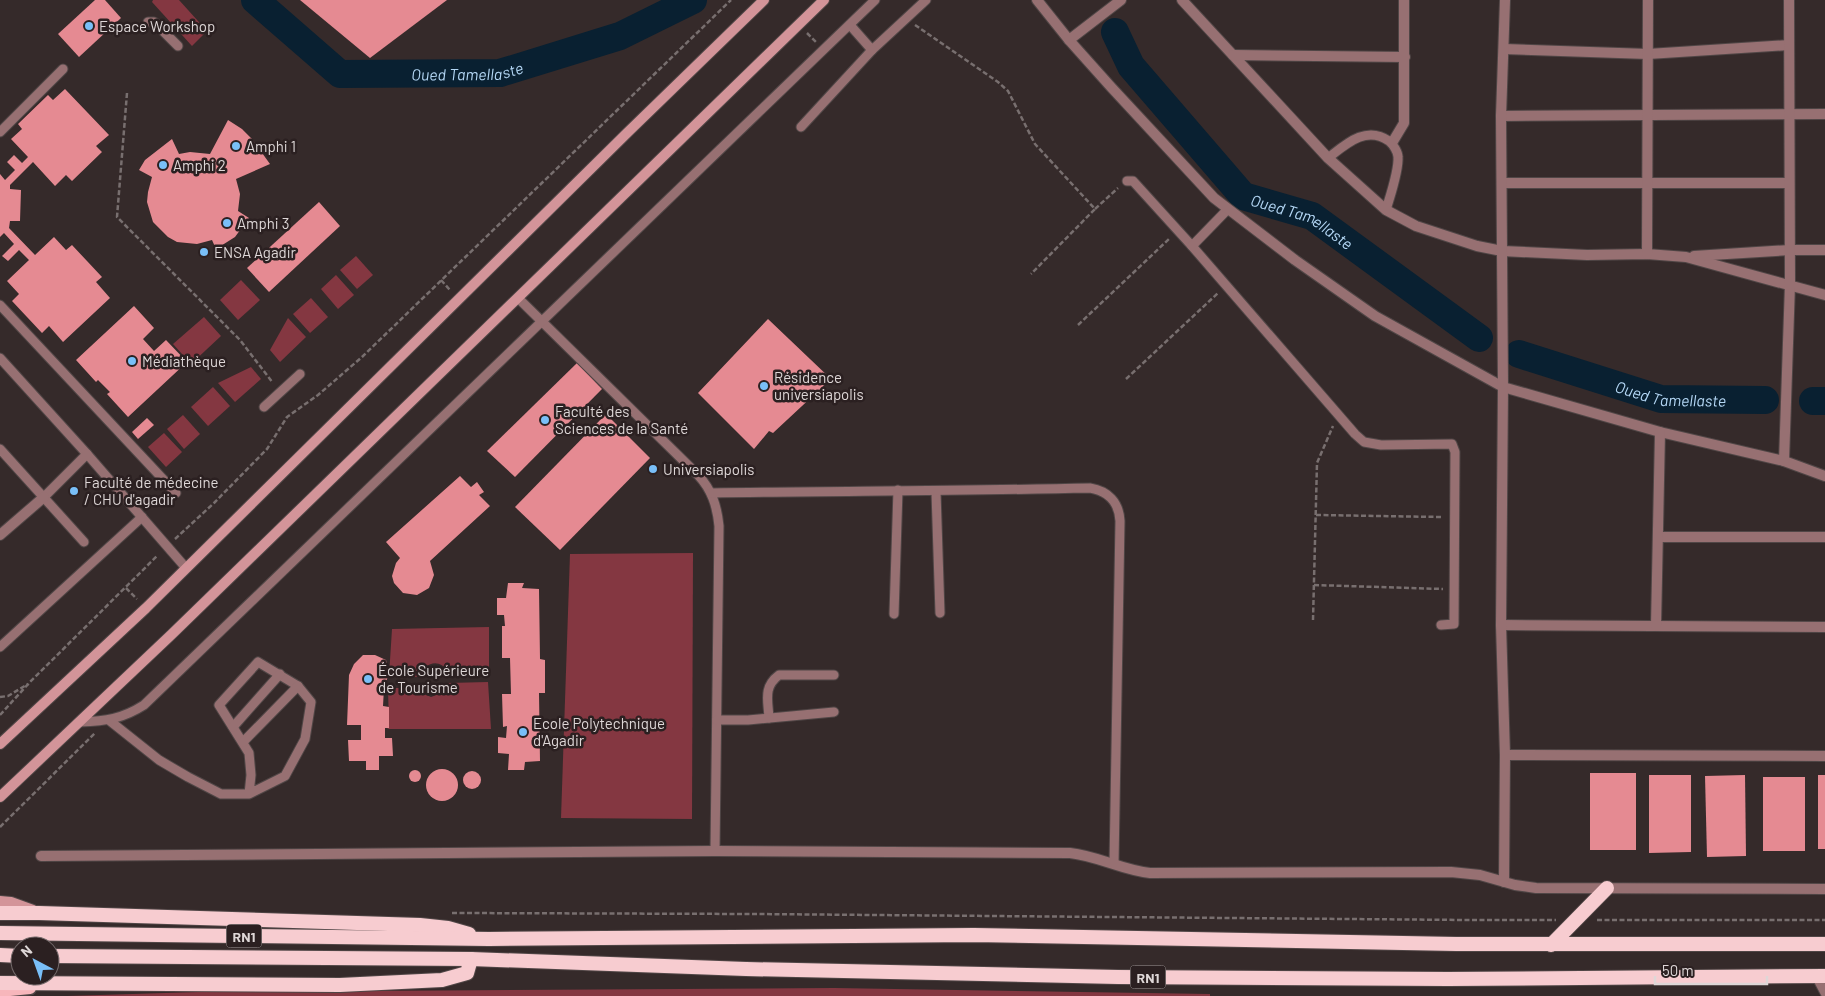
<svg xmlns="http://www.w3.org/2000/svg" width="1825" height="996" viewBox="0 0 1825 996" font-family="Barlow,sans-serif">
	<rect width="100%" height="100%" fill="#352a2a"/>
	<g fill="#843741">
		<path d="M 153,0 L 179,0 L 207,31 L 192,46 L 152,2 Z"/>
		<path d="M 356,256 L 373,275 L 357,289 L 340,270 Z"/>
		<path d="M 336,275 L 354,295 L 338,309 L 321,289 Z"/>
		<path d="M 241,280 L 260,300 L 238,320 L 220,300 Z"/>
		<path d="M 311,298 L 328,317 L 310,333 L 293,314 Z"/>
		<path d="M 204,317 L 221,336 L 191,364 L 173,344 Z"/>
		<path d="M 288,318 L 306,337 L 280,362 L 270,350 Z"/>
		<path d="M 251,367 L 261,379 L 235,402 L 218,383 Z"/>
		<path d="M 213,387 L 230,406 L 208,426 L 191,407 Z"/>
		<path d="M 183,415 L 200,434 L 184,449 L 167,429 Z"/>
		<path d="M 164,433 L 182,452 L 166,467 L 148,447 Z"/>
		<path d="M 693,553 L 692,819 L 561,818 L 570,554 Z"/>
		<path d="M 489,627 L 489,672 L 448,672 C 440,658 424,662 420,677 L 389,676 L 392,629 Z"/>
		<path d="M 488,682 L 491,729 L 387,729 L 389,728 L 388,688 L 419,688 L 424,694 L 431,697 L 444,692 L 448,683 Z"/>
		<path d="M 834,988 L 1210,994 L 1210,996 L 67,996 L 198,992 Z"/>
	</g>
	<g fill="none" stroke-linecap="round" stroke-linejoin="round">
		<g stroke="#092031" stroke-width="28">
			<path id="s1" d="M 255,0 L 340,74 L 500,73 L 620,36 L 693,0"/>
			<path id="s2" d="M 1115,32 L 1131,66 L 1243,196 L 1312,216 L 1479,338"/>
			<path id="s3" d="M 1519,354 L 1661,399 L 1765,400"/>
			<path d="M 1813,401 L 1825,401"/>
		</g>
	</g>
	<g fill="#e58a92">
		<path d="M 95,0 L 105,0 L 121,18 L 79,57 L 58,34 Z"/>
		<path d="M 300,0 L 447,0 L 370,58 Z"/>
		<path d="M 65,89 L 109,135 L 96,146 L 102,152 L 72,181 L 66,175 L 55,186 L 33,162 L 10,185 L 10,189 L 21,190 L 20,221 L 10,221 L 9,228 L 35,255 L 54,237 L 66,250 L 72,245 L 102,277 L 96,282 L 110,298 L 63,342 L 49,326 L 42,333 L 12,301 L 19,294 L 7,281 L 29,260 L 19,250 L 8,261 L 2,256 L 14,244 L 4,233 L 0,237 L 0,174 L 5,180 L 15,170 L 7,162 L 14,155 L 22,163 L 28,157 L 11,139 L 22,129 L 18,124 L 48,95 L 53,100 Z"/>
		<path d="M 228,120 L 242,129 L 252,139 L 270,164 L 236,179 L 240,194 L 238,211 L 249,218 L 235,237 L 216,249 L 212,240 L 197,244 L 177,242 L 168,237 L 153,222 L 147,202 L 148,192 L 152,177 L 139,170 L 145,160 L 172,139 L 179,154 L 190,152 L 210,154 Z"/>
		<path d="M 319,202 L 340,226 L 269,292 L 247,268 Z"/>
		<path d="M 134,306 L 154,328 L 143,339 L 154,351 L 166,340 L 187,362 L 128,417 L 107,394 L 110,392 L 98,380 L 96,382 L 76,360 Z"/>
		<path d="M 768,319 L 831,379 L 773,433 L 769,431 L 754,449 L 698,393 Z"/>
		<path d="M 577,363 L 602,389 L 515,477 L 487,451 Z"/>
		<path d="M 606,414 L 650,458 L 560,550 L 515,507 Z"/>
		<path d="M 147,418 L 154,425 L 138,439 L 132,432 Z"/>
		<path d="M 460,476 L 471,487 L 477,482 L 484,492 L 479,495 L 490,506 L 430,561 L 434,575 L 429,588 L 417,595 L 403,593 L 394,583 L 392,576 L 396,563 L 400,558 L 386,542 Z"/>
		<path d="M 508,583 L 524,583 L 522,588 L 539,589 L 540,659 L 545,660 L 545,693 L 539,693 L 540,761 L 525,762 L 524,770 L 508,770 L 509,754 L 498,753 L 498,737 L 506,738 L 507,726 L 503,727 L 502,694 L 511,694 L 510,658 L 502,658 L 502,626 L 505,626 L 504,615 L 497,615 L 497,598 L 506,598 Z"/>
		<path d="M 363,655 L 375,655 L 386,660 L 389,673 L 384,688 L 383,706 L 389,707 L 389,728 L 385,728 L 385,738 L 392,738 L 393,756 L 379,756 L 379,770 L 366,770 L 366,761 L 349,761 L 348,740 L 361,740 L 361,725 L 347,725 L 349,675 L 354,664 Z"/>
		<circle cx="442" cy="785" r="16"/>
		<circle cx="415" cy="776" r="6"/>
		<circle cx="472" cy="780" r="9"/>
		<rect x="1590" y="773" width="46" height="77"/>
		<path d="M 1649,775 L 1691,775 L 1691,852 L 1649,853 Z"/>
		<path d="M 1745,775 L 1746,856 L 1707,857 L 1705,776 Z"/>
		<rect x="1818" y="775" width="7" height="74"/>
		<rect x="1763" y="777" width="42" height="74"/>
	</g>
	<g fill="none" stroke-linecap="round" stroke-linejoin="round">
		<g stroke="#504646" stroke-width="11">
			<g id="service">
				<path d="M 148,22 L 154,22 L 178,46"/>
				<path d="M 850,25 L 872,50 L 926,0"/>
				<path d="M 801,127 L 872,50"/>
				<path d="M 0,132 L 63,69"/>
				<path d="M 1328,158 C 1346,144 1366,125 1389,141 C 1393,144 1398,152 1398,157 C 1399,171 1390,196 1386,210"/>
				<path d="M 1127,181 L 1133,181 L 1192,246"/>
				<path d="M 1228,209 L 1192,246 L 1355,434 L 1364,442 L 1381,445 L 1452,444 L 1455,452 L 1454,624 L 1441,625"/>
				<path d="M 518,298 L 698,475 C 712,490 717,506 719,526 L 715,851"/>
				<path d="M 0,305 L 176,493"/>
				<path d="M 0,358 L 87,454 L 186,568"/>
				<path d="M 264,407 L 300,374"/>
				<path d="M 0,449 L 84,542"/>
				<path d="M 936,492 L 940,613"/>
				<path d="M 711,493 C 838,491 963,491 1090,488 C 1108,491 1119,502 1120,521 L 1114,864"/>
				<path d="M 44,497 L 87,454"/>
				<path d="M 894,614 L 898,490"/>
				<path d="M 0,647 L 142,517"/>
				<path d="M 769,718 C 768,700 763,687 779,675 L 834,675"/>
				<path d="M 717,720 L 748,720 L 834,712"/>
				<path d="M 110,721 L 159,760 L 188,777 L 221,794 L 249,794 L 285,776 L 305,739 L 311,702 L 298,686 L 258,662 L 219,705 L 249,753 L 251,775 L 249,794"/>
				<path d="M 80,722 C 106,721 122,719 144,705 L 875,0"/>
				<path d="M 233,727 L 280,674"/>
				<path d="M 243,742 L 298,686"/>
				<path d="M 1816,976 L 1825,993"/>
			</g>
		</g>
		<g stroke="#504646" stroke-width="12">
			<path id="pedestrian" d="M 0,535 L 44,497"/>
		</g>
		<g stroke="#504646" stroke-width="12">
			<g id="minor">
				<path d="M 1037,0 L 1069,40 L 1111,87 L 1214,198 L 1295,260 L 1375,316 L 1503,387 L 1660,432 L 1784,461 L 1825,476"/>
				<path d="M 1182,0 L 1328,158 L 1386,210 L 1416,226 L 1477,246 L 1502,251 L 1587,255 L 1647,254 L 1686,257 L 1825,295"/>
				<path d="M 1069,40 L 1121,0"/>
				<path d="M 1504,49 L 1648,54 L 1789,45"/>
				<path d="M 1233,55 L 1405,57"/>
				<path d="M 1501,116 L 1825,114"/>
				<path d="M 1392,143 L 1404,123 L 1404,0"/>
				<path d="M 1502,183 L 1789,183"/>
				<path d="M 1647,254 L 1648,0"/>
				<path d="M 1694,256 L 1790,250 L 1825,250"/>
				<path d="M 1784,461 L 1790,284 L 1789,0"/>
				<path d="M 1659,537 L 1825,537"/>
				<path d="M 1501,625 L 1825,627"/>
				<path d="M 1656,626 L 1660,432"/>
				<path d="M 1505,755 L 1825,756"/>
				<path d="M 41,856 L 715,851 L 1070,853 C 1098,856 1122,870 1150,873 L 1451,872 L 1480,875 L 1515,885 L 1536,888 L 1825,889"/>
				<path d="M 1504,882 L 1505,755 L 1501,625 L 1503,387 L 1501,116 L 1505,0"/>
			</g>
		</g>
		<g stroke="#504646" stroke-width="12">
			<g id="secondary">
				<path d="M 0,744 L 146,608 L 627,133 L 764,0"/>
				<path d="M 0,797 L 172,634 L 824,0"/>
				<path d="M 0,901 L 11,902 L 33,910"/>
			</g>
		</g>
		<g stroke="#504646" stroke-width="15">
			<path id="primary" d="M 0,991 L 30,988"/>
		</g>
		<g stroke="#504646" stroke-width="16">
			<g id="trunk">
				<path d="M 0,913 L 39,913 L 420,925 L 448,928 L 469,934"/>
				<path d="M 0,933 L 489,939 L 974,935 L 1456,944 L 1825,944"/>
				<path d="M 1551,945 L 1607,888"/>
				<path d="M 0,955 L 20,956"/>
				<path d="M 50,956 L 471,959 L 746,969 L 1118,977 L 1448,979 L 1825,976"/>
				<path d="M 0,983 L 340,985 L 442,980 L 467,973 L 471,959"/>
			</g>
		</g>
		<g stroke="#786f6f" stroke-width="2.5" stroke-dasharray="5 2.5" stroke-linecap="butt">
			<path d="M 915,25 L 998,82 L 1008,91 L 1035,144 L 1095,209 L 1031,274"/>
			<path d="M 807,33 L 816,42"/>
			<path d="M 127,93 L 117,217 L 240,340 L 273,383"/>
			<path d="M 1095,209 L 1118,188"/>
			<path d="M 441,280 L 450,290"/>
			<path d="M 1078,325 L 1170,238"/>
			<path d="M 1126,379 L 1218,293"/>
			<path d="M 1316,515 L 1442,517"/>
			<path d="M 175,539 L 214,503 L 267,449 L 287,417 L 318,395 L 362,357 L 731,0"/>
			<path d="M 1314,585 L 1443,589"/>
			<path d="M 126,588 L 137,599"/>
			<path d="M 1313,620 L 1317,463 L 1333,426"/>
			<path d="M 0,697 L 8,696 L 28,684"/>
			<path d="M 0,715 L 30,682 L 158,555"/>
			<path d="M 0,827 L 95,733"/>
			<path d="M 452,913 L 754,914 L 1468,920 L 1556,920"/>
			<path d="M 1597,920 L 1825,920"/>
		</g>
		<use href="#service" stroke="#977072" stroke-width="9"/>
		<use href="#pedestrian" stroke="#977072" stroke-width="10"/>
		<use href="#minor" stroke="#977072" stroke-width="10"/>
		<use href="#secondary" stroke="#d39499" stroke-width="10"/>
		<use href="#primary" stroke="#f7b6bb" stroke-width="12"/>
		<use href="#trunk" stroke="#f7ccd0" stroke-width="14"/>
	</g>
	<g fill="#79bff8" stroke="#2b2021" stroke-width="2">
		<circle cx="89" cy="26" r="5"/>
		<circle cx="236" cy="146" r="5"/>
		<circle cx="163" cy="165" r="5"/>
		<circle cx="227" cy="223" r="5"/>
		<circle cx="204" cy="252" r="5"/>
		<circle cx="132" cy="361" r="5"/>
		<circle cx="764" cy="386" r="5"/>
		<circle cx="545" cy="420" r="5"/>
		<circle cx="653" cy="469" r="5"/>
		<circle cx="74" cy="491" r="5"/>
		<circle cx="368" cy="679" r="5"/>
		<circle cx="523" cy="732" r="5"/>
	</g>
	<g text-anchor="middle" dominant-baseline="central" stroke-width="5" stroke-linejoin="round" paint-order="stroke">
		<g fill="#2b2021" stroke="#a8a0a0" stroke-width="1">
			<rect x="226.5" y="924.5" width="35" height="23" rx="4"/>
			<rect x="1130.5" y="965.5" width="35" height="23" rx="4"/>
		</g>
		<g font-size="14" font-weight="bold" fill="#ded7d7">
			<text x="244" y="936">RN1</text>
			<text x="1148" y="977">RN1</text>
		</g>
		<g font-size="15" fill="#ded7d7" stroke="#2b2021" text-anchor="start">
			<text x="99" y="26">Espace Workshop</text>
			<text x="246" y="146">Amphi 1</text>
			<text x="173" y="165">Amphi 2</text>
			<text x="237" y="223">Amphi 3</text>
			<text x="214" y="252">ENSA Agadir</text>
			<text x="142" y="361">Médiathèque</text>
			<text x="774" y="377">Résidence<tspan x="774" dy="17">universiapolis</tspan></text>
			<text x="555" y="411">Faculté des<tspan x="555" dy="17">Sciences de la Santé</tspan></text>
			<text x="663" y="469">Universiapolis</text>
			<text x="84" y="482">Faculté de médecine<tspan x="84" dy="17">/ CHU d'agadir</tspan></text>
			<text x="378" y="670">École Supérieure<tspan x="378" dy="17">de Tourisme</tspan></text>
			<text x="533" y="723">Ecole Polytechnique<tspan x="533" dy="17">d'Agadir</tspan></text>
		</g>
		<g font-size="16" font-style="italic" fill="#b4d7f5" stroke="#2b2021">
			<text stroke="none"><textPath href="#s1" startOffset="240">Oued Tamellaste</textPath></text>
			<text stroke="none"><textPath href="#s2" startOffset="274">Oued Tamellaste</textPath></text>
			<text stroke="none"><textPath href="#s3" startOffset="158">Oued Tamellaste</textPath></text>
		</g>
	</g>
	<g transform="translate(35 961) rotate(319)"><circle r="24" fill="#2b2021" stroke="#73696a"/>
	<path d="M0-4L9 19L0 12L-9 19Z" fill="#79bff8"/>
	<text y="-8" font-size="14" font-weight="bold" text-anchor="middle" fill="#ded7d7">N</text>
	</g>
	<path d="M1655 976v8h112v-8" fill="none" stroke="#ded7d7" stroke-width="2.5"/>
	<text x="1662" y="976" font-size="15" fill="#ded7d7" stroke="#2b2021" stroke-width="4" paint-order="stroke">50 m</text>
</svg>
